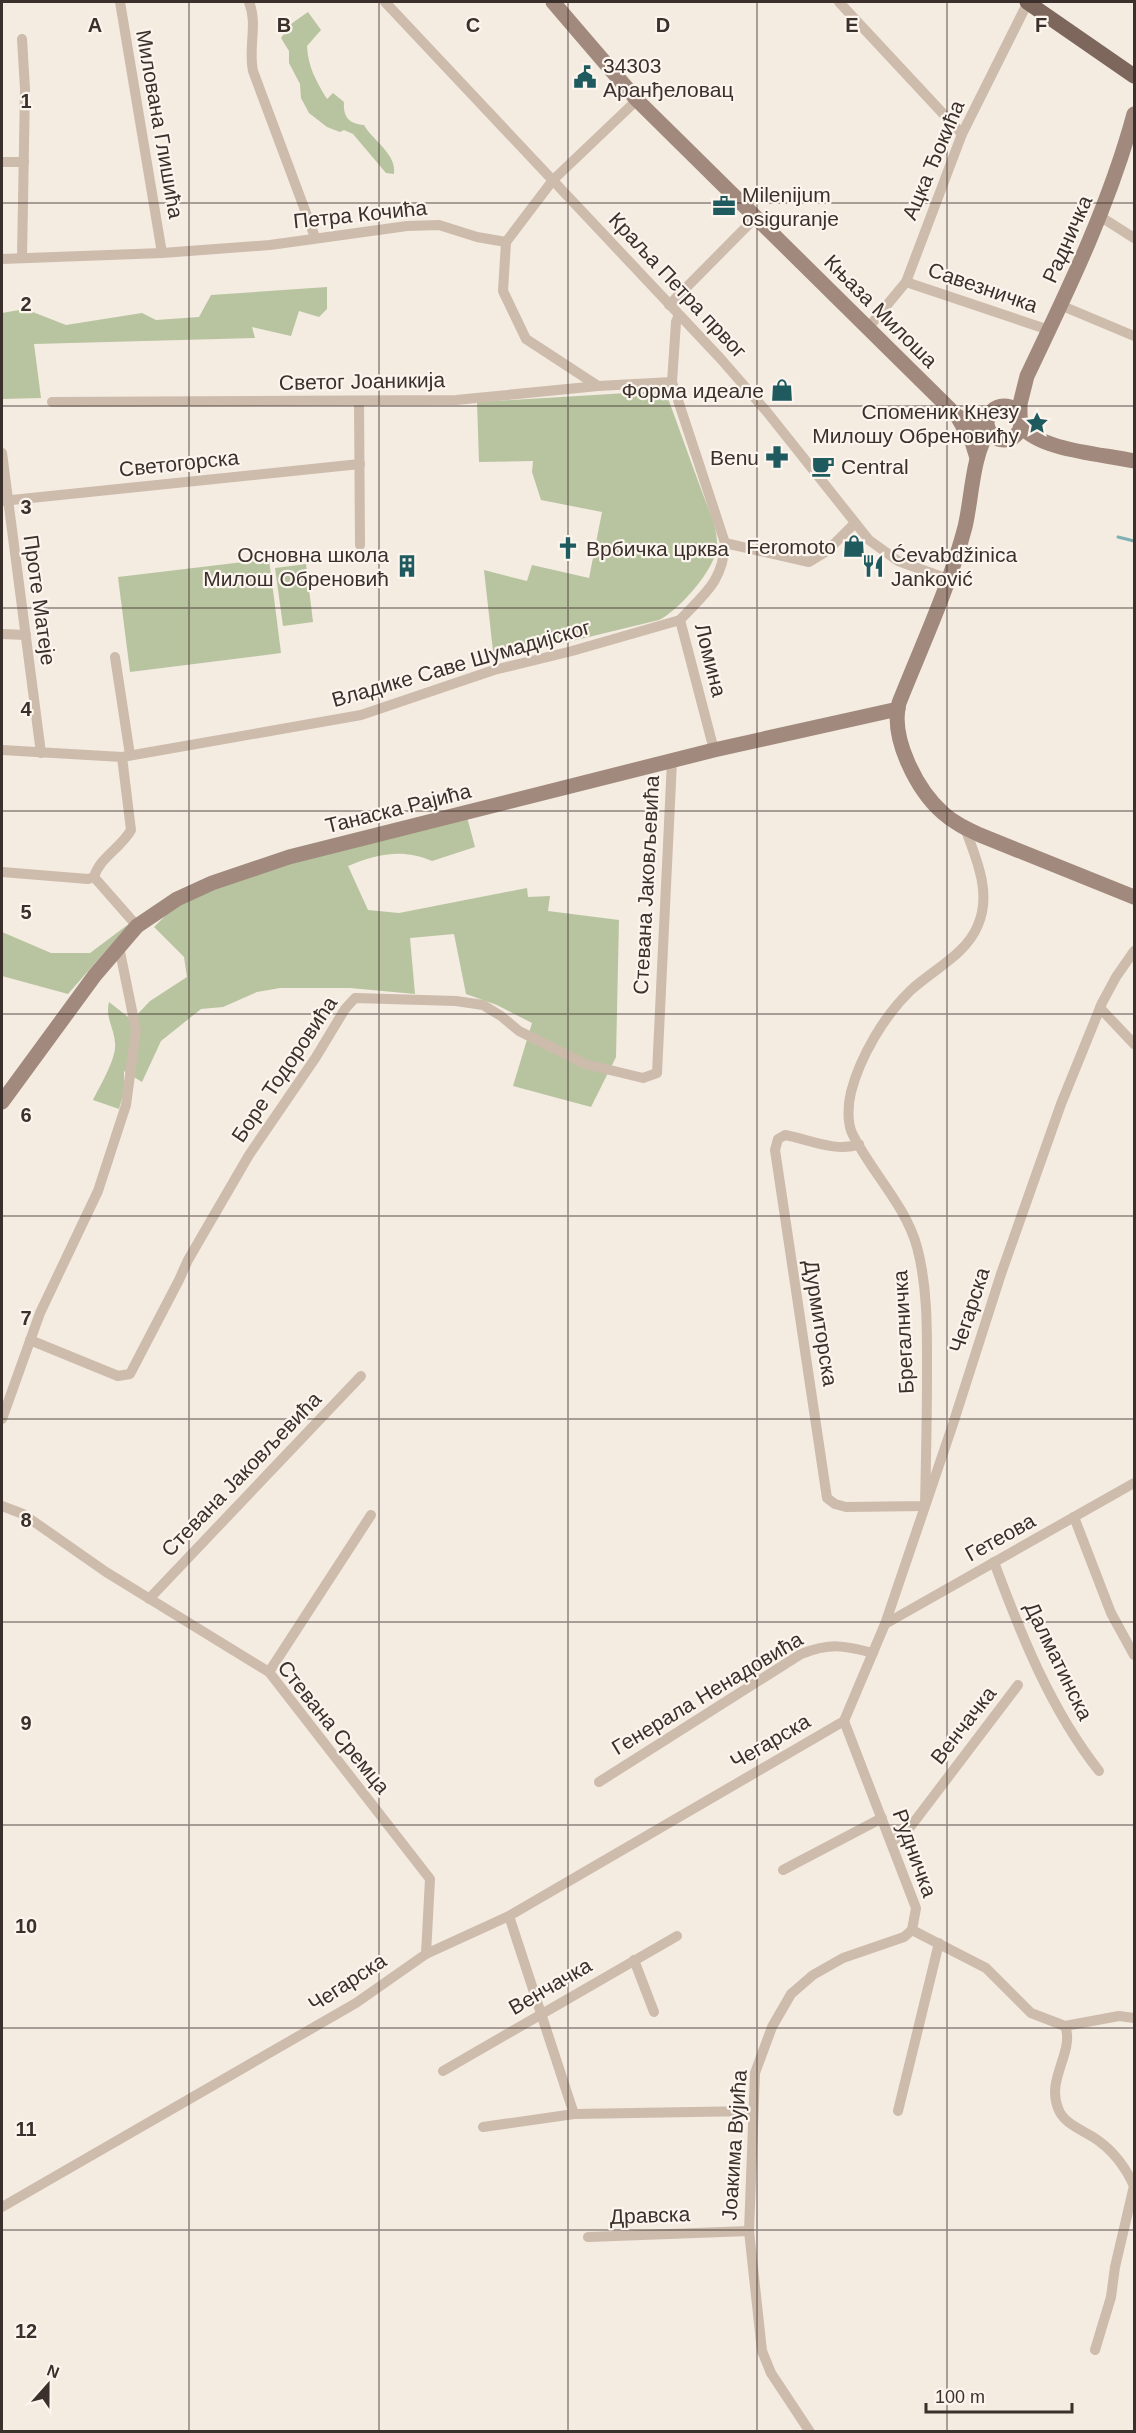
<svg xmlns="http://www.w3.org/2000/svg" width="1136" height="2433" viewBox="0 0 1136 2433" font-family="Arial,sans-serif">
	<rect width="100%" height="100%" fill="#f4ebe1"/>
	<g fill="#b8c4a0">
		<path d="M 308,12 L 321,30 L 307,46 C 308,67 316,81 327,99 L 333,93 L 344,102 C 343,117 349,124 364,125 C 373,141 397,154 394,174 L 386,173 L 353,134 L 344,130 L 340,132 L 327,127 L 309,113 L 301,98 L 300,84 L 289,63 L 289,51 L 281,38 L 291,24 Z"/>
		<path d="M 327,287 L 327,309 L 319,317 L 299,311 L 291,336 L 252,327 L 255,338 L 34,344 L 41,398 L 2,399 L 2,313 L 25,309 L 66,325 L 142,313 L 156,320 L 199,317 L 211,295 Z"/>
		<path d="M 660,391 L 666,393 C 678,425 689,457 701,489 C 707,506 718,528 717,546 C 716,569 678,611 659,620 L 494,660 L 484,570 L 527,581 L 532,565 L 589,578 L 602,512 L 541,500 L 532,472 L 533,461 L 479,462 L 477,402 Z"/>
		<path d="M 269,559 L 281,653 L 130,672 L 118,577 Z"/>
		<path d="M 306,564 L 313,622 L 283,626 L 275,568 Z"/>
		<path d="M 467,817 L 475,847 L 432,861 C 403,848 376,854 348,866 L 368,910 L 399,913 L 527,888 L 528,897 L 550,896 L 548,911 L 619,920 L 616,1057 L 591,1107 L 513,1086 L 532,1023 L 497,1005 L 466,994 L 454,934 L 410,938 L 415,994 L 350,988 L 280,988 L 257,992 L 223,1007 L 201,1009 L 161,1041 L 142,1082 L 124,1071 L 124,1091 L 119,1109 L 93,1100 C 100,1086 117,1058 115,1043 C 114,1027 105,1018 109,1002 L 132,1020 L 150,1001 L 187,977 L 184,957 L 154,927 L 167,914 L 211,885 Z"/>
		<path d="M 130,923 L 68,994 L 2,976 L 2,932 L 51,953 L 90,953 Z"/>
	</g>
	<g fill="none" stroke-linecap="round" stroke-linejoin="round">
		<path stroke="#7fb0b2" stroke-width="3" d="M 1118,537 L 1134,541"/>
		<g stroke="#cdbbac" stroke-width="10">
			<path d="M 120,2 L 162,253"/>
			<path d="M 249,2 C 258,24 248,47 253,71 L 315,237"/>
			<path d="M 385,2 L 720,358 L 767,412 L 869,540 L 898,561 L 948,579"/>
			<path d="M 839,2 L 962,134"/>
			<path d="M 2,162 L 24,162"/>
			<path d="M 1101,217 L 1134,238"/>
			<path d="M 506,242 L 503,291 L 526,339 L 598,386"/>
			<path d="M 22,258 L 25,89 L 22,39"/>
			<path d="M 2,259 L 162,253 L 270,245 L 407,226 L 439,225 L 477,237 L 506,242 L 553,180 L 637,100"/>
			<path d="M 906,282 L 1049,330"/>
			<path d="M 669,305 L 756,217"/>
			<path d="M 1060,305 L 1134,336"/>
			<path d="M 679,315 L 676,322 L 672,382 L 725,543 C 723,582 704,594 680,620 L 714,750"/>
			<path d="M 868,328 L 906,282 L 962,134 L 1028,2"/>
			<path d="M 359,401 L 360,545"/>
			<path d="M 52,402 L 456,400 L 598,386 L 672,382"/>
			<path d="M 2,453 L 41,753"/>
			<path d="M 2,501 L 360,464"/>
			<path d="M 725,543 L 809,562 L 827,551 L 854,524"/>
			<path d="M 2,634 L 26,635"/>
			<path d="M 115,657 L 130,755"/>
			<path d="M 2,750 L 122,757 L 361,715 L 494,670 L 572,651 L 680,620"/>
			<path d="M 122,757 L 131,830 C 121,848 100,857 94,877 L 137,926"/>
			<path d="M 2,872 L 88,879 L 94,877"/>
			<path d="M 1100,1008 L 1134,1044"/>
			<path d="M 859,1144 C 837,1153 808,1139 785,1135 L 778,1139 L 775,1150 L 827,1498 L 835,1504 L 846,1507 L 925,1506 C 926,1462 927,1418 927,1374 C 927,1332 928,1288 917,1247 C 905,1204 871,1172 852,1133 C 847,1122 848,1104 851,1092 C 860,1057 884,1016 910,991 C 932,970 966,955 978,925 C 992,893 976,858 965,828"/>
			<path d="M 30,1340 L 118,1376 L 130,1374 L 179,1280 L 188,1260 L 249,1155 L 316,1057 L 345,1009 L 355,998 L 456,1001 L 483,1005 L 501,1016 L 519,1031 L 585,1064 L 643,1078 L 657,1073 L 672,761"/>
			<path d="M 2,1419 L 40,1313 L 98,1191 L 126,1105 L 136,1030 L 119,947"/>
			<path d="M 2,1506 L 23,1514 L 106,1572 L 269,1672 L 430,1879 L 426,1954"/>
			<path d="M 1074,1517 L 1111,1613 L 1134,1655"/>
			<path d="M 994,1562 C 1021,1635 1051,1710 1099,1771"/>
			<path d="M 149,1599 L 361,1376"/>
			<path d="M 885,1624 L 1134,1483"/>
			<path d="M 269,1672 L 371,1515"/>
			<path d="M 844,1721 L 916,1908 L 912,1930"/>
			<path d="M 599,1782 L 801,1654 C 830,1643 843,1645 873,1653"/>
			<path d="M 892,1842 L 911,1826 L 1018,1685"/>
			<path d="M 783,1870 L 882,1818"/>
			<path d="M 509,1916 L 574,2114"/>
			<path d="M 912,1930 L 986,1968 L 1031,2013 L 1065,2026 L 1119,2016 L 1134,2018"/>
			<path d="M 634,1960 L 654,2012"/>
			<path d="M 1065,2026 C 1075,2051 1046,2079 1058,2108 C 1063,2123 1080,2129 1093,2137 C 1112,2149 1125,2166 1134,2186 L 1115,2267 L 1111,2297 L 1095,2350"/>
			<path d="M 443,2071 L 677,1936"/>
			<path d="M 898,2111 L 939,1943"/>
			<path d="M 483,2127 L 574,2114 L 753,2111"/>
			<path d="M 2,2207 L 356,2003 L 426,1954 L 509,1916 L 844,1721 L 885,1624 L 952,1427 L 1001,1274 L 1061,1104 L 1102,1003 L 1116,977 L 1134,951"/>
			<path d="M 588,2237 L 749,2231"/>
			<path d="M 810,2432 L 771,2373 L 762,2351 L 749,2231 L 755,2073 L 772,2027 L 791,1994 L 813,1975 L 843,1958 L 904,1937 L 912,1930"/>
		</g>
		<g stroke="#a18a7d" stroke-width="15">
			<path d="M 553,2 L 637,100 L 957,416 L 989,430"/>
			<circle cx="1004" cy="423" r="17"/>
			<path d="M 957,416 L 972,442 L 977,458"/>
			<path d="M 1020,417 L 1020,404 L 1027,376 C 1068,290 1109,206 1134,114"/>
			<path d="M 1021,426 C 1041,451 1104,454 1134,461"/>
			<path d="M 989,431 C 972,455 972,498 965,527 C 949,588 922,645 899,703 C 890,738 917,790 943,813 C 954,823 967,829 980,835 L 1134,897"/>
			<path d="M 2,1102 L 95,975 L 137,926 L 177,899 L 212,883 L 289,857 L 714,750 L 898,709"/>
		</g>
		<path stroke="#7d675c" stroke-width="15" d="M 1027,2 L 1134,76"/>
	</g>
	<path fill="none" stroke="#3b302b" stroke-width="1.5" stroke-opacity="0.55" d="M 189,2 L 189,2432M 379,2 L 379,2432M 568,2 L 568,2432M 757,2 L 757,2432M 947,2 L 947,2432M 2,203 L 1134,203M 2,406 L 1134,406M 2,608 L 1134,608M 2,811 L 1134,811M 2,1014 L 1134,1014M 2,1216 L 1134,1216M 2,1419 L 1134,1419M 2,1622 L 1134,1622M 2,1825 L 1134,1825M 2,2028 L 1134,2028M 2,2230 L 1134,2230"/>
	<defs>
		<g id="civic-bare" transform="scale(1.8)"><path d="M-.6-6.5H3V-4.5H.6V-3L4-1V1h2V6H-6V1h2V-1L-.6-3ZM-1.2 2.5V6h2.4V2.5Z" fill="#1f5a5e" stroke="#fbf5ee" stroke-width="2.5" paint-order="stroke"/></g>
		<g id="office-bare" transform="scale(1.8)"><path d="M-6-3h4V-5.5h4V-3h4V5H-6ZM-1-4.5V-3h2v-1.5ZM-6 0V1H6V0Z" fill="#1f5a5e" stroke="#fbf5ee" stroke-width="2.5" paint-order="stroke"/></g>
		<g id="shop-bare" transform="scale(1.8)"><path d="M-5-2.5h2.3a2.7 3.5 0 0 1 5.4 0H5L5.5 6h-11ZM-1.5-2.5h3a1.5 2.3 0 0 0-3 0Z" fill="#1f5a5e" stroke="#fbf5ee" stroke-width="2.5" paint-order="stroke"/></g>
		<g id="sight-bare" transform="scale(1.8)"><path d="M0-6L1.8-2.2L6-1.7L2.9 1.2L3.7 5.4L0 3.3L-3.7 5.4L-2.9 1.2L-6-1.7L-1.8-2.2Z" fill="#1f5a5e" stroke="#fbf5ee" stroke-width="2.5" paint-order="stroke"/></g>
		<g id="pharmacy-bare" transform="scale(1.8)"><path d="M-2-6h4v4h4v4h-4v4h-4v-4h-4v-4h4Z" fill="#1f5a5e" stroke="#fbf5ee" stroke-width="2.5" paint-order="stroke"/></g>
		<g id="cafe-bare" transform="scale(1.8)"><path d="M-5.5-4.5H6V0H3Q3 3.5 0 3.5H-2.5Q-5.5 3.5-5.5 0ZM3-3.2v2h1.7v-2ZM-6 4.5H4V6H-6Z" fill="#1f5a5e" stroke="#fbf5ee" stroke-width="2.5" paint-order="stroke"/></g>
		<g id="church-bare" transform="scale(1.8)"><path d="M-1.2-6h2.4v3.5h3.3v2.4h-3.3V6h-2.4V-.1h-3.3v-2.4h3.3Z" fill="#1f5a5e" stroke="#fbf5ee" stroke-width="2.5" paint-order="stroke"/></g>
		<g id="building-bare" transform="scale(1.8)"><path d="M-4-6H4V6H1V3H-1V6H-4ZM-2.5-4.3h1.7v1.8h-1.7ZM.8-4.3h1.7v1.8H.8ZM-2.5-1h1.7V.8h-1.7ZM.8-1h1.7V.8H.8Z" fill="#1f5a5e" stroke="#fbf5ee" stroke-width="2.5" paint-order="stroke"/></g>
		<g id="restaurant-bare" transform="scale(1.8)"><path d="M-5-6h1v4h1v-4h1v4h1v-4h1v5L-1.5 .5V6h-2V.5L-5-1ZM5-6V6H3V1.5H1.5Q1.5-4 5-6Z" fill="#1f5a5e" stroke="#fbf5ee" stroke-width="2.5" paint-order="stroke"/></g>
	</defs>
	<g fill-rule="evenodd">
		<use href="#civic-bare" x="585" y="77"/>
		<use href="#office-bare" x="724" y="206"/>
		<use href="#shop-bare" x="782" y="390"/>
		<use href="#sight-bare" x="1037" y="423"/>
		<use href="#pharmacy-bare" x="777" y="457"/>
		<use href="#cafe-bare" x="823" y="466"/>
		<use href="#shop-bare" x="854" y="546"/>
		<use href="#church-bare" x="568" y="548"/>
		<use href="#building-bare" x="407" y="566"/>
		<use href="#restaurant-bare" x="873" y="566"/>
	</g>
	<g text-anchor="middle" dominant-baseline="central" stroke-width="4.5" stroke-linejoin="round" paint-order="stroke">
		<g font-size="21" fill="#3b302b" stroke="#fbf5ee" text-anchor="start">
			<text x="603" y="65">34303<tspan x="603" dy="24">Аранђеловац</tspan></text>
			<text x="742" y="194">Milenijum<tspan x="742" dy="24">osiguranje</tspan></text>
			<text x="764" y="390" text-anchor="end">Форма идеале</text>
			<text x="1019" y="411" text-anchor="end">Споменик Кнезу<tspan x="1019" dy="24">Милошу Обреновићу</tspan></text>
			<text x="759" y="457" text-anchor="end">Benu</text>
			<text x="841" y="466">Central</text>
			<text x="836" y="546" text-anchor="end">Feromoto</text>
			<text x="586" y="548">Врбичка црква</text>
			<text x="389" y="554" text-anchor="end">Основна школа<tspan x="389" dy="24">Милош Обреновић</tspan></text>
			<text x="891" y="554">Ćevabdžinica<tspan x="891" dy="24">Janković</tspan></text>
		</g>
		<g font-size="21" fill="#3b302b" stroke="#fbf5ee">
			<text transform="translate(160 124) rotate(80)">Милована Глишића</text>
			<text transform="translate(933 160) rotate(-67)">Ацка Ђокића</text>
			<text transform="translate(360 214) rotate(-6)">Петра Кочића</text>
			<text transform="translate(1067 239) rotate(-66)">Радничка</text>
			<text transform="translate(678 285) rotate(47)">Краља Петра првог</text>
			<text transform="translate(983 287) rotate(19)">Савезничка</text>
			<text transform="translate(881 311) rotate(45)">Књаза Милоша</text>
			<text transform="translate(362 381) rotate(-1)">Светог Јоаникија</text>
			<text transform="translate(179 463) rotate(-6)">Светогорска</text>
			<text transform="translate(40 600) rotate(82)">Проте Матеје</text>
			<text transform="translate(711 660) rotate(76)">Ломина</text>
			<text transform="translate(461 663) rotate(-16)">Владике Саве Шумадијског</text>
			<text transform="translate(398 808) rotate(-14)">Танаска Рајића</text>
			<text transform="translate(646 885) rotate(-87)">Стевана Јаковљевића</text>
			<text transform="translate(284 1069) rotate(-56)">Боре Тодоровића</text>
			<text transform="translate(969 1310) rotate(-72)">Чегарска</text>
			<text transform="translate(821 1323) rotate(81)">Дурмиторска</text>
			<text transform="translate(903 1332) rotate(-93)">Брегалничка</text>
			<text transform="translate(241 1474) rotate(-46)">Стевана Јаковљевића</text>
			<text transform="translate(1000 1537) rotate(-29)">Гетеова</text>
			<text transform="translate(1059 1661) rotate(64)">Далматинска</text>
			<text transform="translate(707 1693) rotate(-31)">Генерала Ненадовића</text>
			<text transform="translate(963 1725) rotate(-52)">Венчачка</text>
			<text transform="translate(334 1727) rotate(51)">Стевана Сремца</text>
			<text transform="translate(770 1741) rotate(-30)">Чегарска</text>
			<text transform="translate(915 1853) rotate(70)">Рудничка</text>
			<text transform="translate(347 1982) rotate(-33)">Чегарска</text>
			<text transform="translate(550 1986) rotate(-30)">Венчачка</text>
			<text transform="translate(734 2145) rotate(-86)">Јоакима Вујића</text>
			<text transform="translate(650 2215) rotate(-2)">Дравска</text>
		</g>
	</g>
	<g font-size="20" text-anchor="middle" font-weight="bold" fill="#3b302b" stroke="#fbf5ee" stroke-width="4.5" stroke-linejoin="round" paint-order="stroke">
		<text x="95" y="32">A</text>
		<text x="284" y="32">B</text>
		<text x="473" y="32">C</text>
		<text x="663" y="32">D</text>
		<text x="852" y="32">E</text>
		<text x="1041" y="32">F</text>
		<text x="26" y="108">1</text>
		<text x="26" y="311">2</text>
		<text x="26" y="514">3</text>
		<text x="26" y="716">4</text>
		<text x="26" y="919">5</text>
		<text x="26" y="1122">6</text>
		<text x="26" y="1325">7</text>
		<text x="26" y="1527">8</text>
		<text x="26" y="1730">9</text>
		<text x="26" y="1933">10</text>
		<text x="26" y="2136">11</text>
		<text x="26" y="2338">12</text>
	</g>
	<rect width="1136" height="2433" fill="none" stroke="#3b302b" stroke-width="6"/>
	<g transform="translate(48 2385) rotate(21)" stroke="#fbf5ee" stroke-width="4.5" paint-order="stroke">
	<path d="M0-4.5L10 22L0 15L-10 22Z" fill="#3b302b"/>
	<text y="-9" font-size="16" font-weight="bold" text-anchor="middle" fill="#3b302b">N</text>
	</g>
	<path d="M926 2403v9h146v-9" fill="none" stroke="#3b302b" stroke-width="3"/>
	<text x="935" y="2403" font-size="18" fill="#3b302b" stroke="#fbf5ee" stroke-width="4.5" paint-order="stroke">100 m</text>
</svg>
